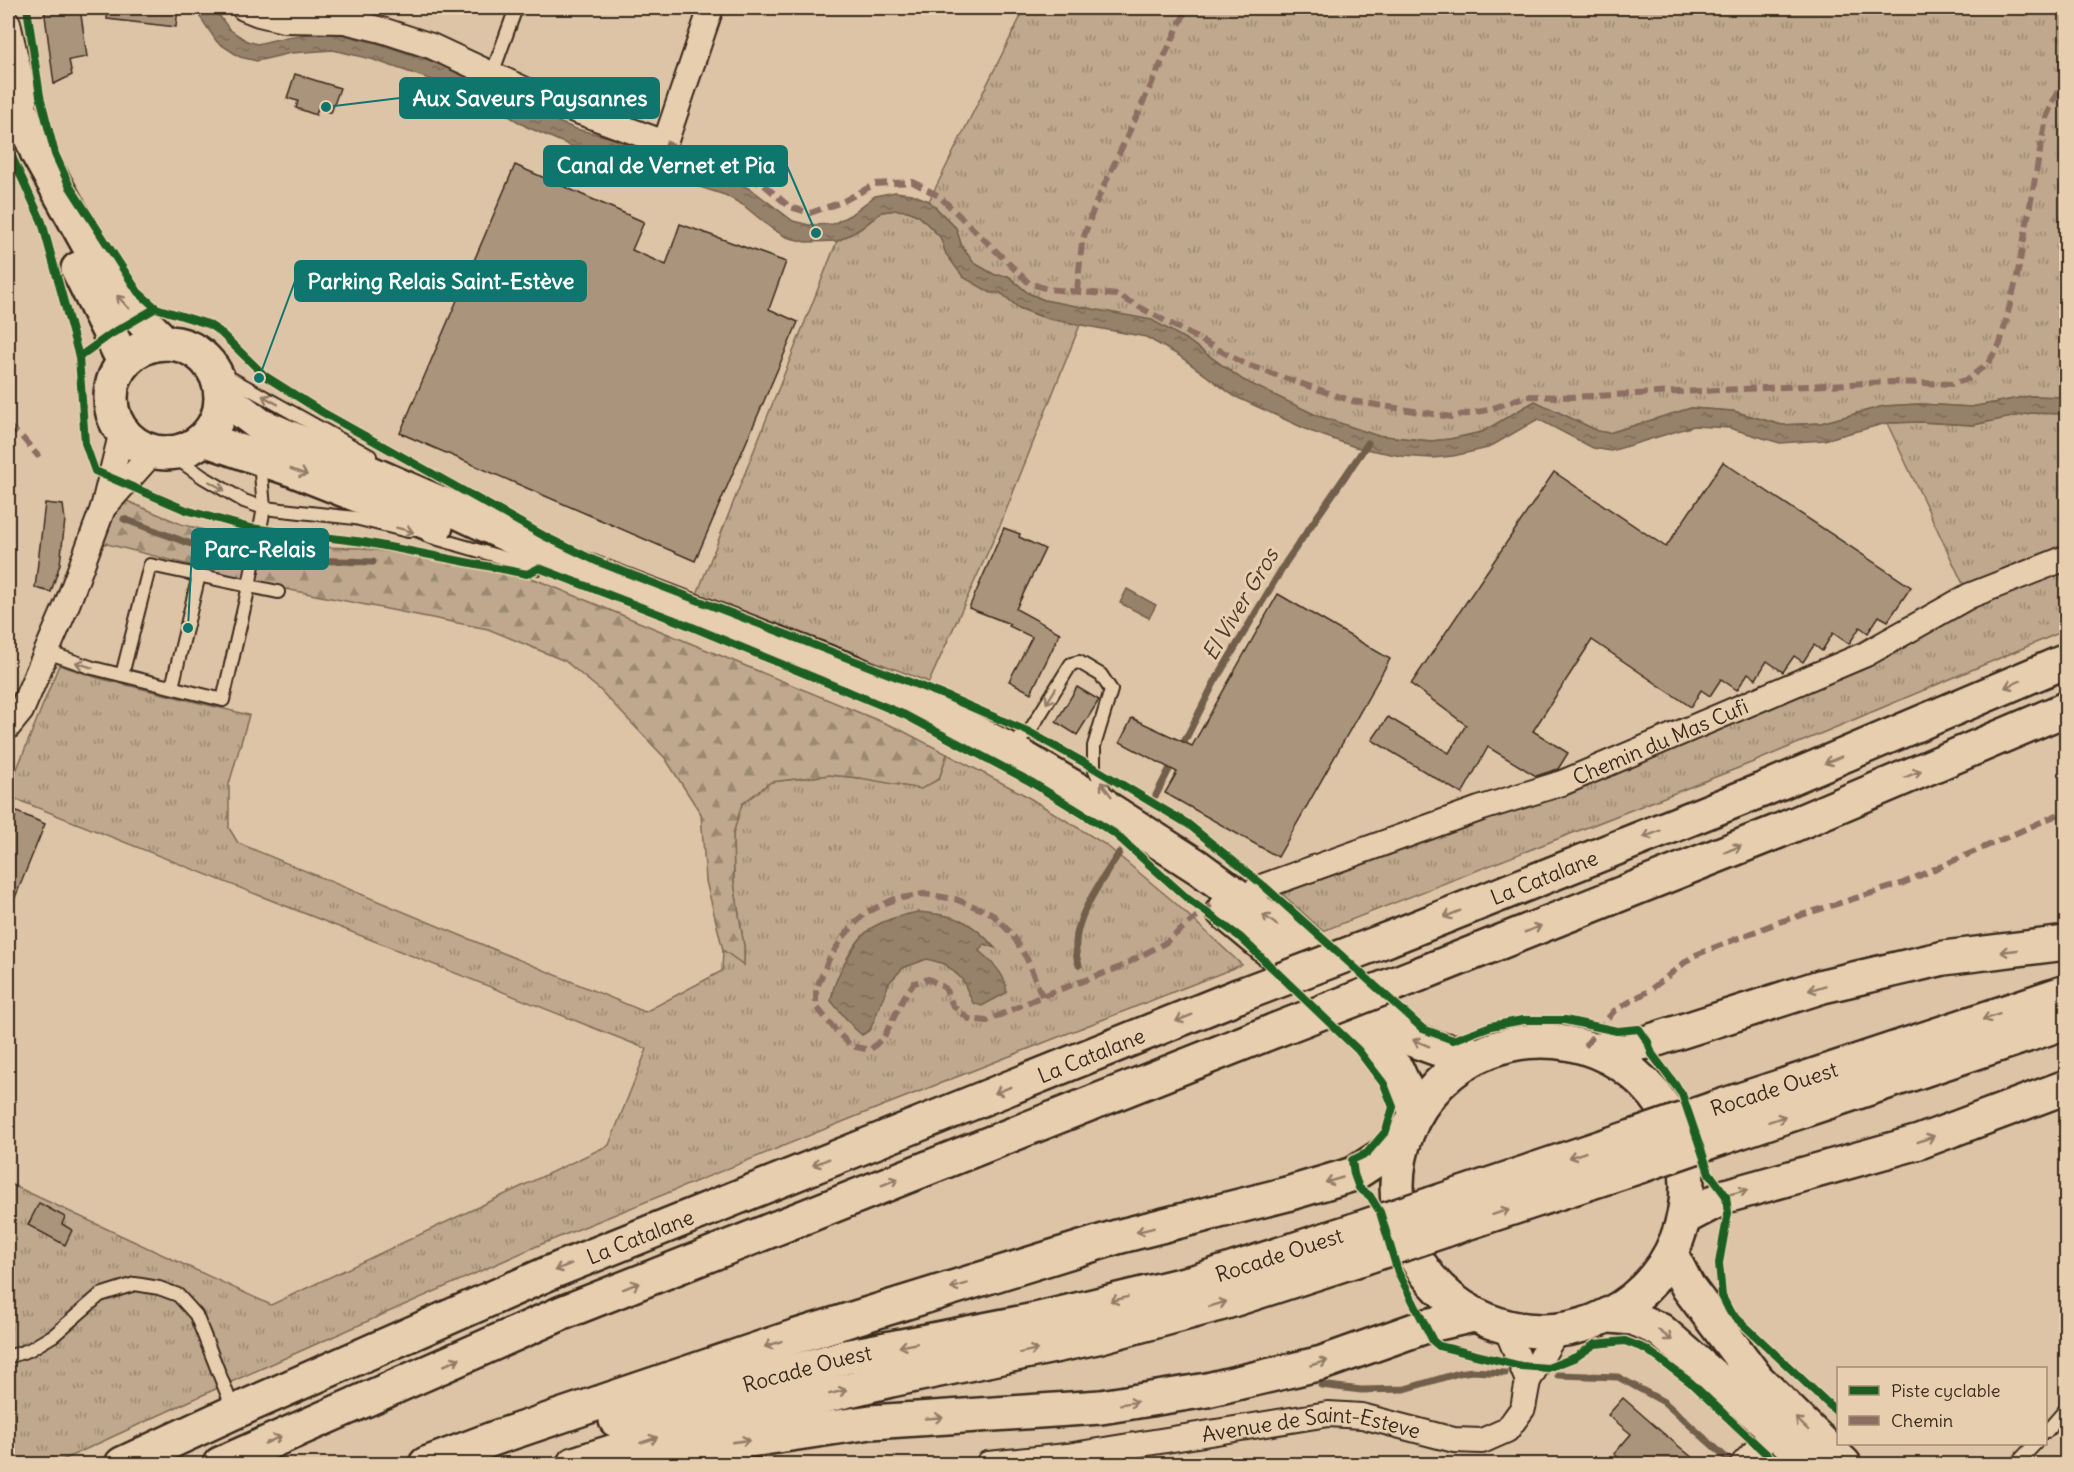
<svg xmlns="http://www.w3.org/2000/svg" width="2074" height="1472" viewBox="0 0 2074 1472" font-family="Delius,sans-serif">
	<defs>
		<pattern id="grass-tufts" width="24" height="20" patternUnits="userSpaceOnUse" patternTransform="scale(1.5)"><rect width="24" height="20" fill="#bfa88d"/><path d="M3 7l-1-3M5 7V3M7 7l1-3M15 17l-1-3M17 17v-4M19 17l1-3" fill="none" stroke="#9c8973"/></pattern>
		<pattern id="forest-firs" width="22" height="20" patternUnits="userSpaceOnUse" patternTransform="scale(1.5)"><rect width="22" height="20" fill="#bfa88d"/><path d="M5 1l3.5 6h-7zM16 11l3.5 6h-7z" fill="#9c8973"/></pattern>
		<pattern id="water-ripples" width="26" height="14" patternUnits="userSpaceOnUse" patternTransform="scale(1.5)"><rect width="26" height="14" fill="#96816b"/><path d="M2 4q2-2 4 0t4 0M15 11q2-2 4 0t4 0" fill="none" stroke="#7c6a57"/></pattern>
	</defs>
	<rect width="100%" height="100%" fill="#ddc4a6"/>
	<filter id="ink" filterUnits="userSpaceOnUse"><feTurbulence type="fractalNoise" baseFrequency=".0167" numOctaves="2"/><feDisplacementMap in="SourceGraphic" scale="12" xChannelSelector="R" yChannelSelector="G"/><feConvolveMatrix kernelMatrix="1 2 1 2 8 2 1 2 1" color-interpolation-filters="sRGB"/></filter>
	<g filter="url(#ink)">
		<g fill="url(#grass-tufts)" stroke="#7d6956" stroke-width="1.5">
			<path d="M 1025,8 L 2066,8 L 2066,397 L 2030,396 L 1971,407 L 1920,404 L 1884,406 L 1821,423 L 1782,425 L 1733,411 L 1691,408 L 1609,433 L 1598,431 L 1535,401 L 1482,432 L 1450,439 L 1431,441 L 1375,435 L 1316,415 L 1275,397 L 1243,380 L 1187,340 L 1091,309 L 1070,305 L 1068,308 L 1068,305 L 1044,300 L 1028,293 L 1008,276 L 995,275 L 974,263 L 962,247 L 956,228 L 929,201 Z"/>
			<path d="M 896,210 L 908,211 L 919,216 L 941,237 L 946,254 L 1001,293 L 1019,308 L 1039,316 L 1080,325 L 1001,523 L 929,682 L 697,594 L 837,241 L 860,229 L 882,212 Z"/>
			<path d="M 2031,413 L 2066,414 L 2066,546 L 1964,586 L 1887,423 L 1920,422 L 1973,425 Z"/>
			<path d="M 2066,569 L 2066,630 L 1756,761 L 1323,931 L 1279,891 L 1973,605 Z"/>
			<path d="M 59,665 L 98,678 L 249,715 L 229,784 L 229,828 L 238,843 L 645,1012 L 722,971 L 723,950 L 744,964 L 744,946 L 734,883 L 733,834 L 741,804 L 771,782 L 829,775 L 860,778 L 939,779 L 947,754 L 1023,794 L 1106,845 L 1173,901 L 1242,965 L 857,1116 L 537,1246 L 222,1386 L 54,1464 L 8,1464 L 8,1443 L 12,1436 L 14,1397 L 8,1370 L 8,1183 L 271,1305 L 609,1145 L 647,1049 L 8,796 L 8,791 Z"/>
		</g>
		<path fill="url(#forest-firs)" stroke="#7d6956" stroke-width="1.5" d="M 120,498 L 181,524 L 265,546 L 362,548 L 510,569 L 899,729 L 947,754 L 939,779 L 921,789 L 860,778 L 829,775 L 771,782 L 742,804 L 733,834 L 734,883 L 744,946 L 744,965 L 723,950 L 706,881 L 701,814 L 665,758 L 600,690 L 565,661 L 488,629 L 285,589 L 103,543 Z"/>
		<g fill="url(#water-ripples)" stroke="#725e4c" stroke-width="1.5">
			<path d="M 194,8 L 214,8 L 229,29 L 247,41 L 257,44 L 287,37 L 316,33 L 335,33 L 376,43 L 447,66 L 497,89 L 551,119 L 576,129 L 629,142 L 666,158 L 732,180 L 752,190 L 793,221 L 809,225 L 833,224 L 850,215 L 875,196 L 895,192 L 912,194 L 929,201 L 956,228 L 962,247 L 974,263 L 995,275 L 1008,276 L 1028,293 L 1044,300 L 1152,320 L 1187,340 L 1243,380 L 1316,415 L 1375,435 L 1431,441 L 1450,439 L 1482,432 L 1535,401 L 1598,431 L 1609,433 L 1691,408 L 1733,411 L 1782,425 L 1821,423 L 1884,406 L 1920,404 L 1971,407 L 2030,396 L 2066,397 L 2066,414 L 2031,413 L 1973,425 L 1920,422 L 1887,423 L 1824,440 L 1780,443 L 1729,428 L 1694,426 L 1611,451 L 1593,448 L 1538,419 L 1488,448 L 1453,456 L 1432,458 L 1401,456 L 1355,447 L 1310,431 L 1234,396 L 1178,355 L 1146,337 L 1049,319 L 1019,308 L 1001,293 L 991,293 L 963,277 L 946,254 L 940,237 L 919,216 L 908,211 L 896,210 L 882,212 L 860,229 L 838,241 L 806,242 L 786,237 L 771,228 L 743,205 L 725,195 L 659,174 L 624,159 L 571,146 L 527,127 L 489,104 L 441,83 L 371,59 L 333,50 L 291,53 L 257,61 L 240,57 L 217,42 Z"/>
			<path d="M 1127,589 L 1156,605 L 1149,618 L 1120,603 Z"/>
			<path d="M 918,912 C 955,915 970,919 995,948 L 984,944 L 979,951 C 990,960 1009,978 1006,993 L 982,1006 L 973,1003 L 962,979 L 945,964 L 927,959 L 903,968 L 889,983 L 870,1030 L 862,1035 L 854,1028 L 831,1001 C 833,980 855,938 873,927 C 887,919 902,915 918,912 Z"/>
		</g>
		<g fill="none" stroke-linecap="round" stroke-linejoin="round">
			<g stroke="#725e4c" stroke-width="7">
				<path d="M 124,519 L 188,543 L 247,555"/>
				<path d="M 271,559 L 373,562"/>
				<path d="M 1180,750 L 1214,683 L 1286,562 L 1368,443"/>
				<path d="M 1156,795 L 1173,762"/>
				<path d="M 1079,965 C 1065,927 1100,884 1119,853"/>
				<path d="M 1558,1375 L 1618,1377 L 1664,1402 L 1731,1462"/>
				<path d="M 1321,1385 L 1361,1390 L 1405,1389 L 1459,1373 L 1472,1371 L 1505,1373"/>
			</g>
		</g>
		<g fill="#aa947c" stroke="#3b2a1e" stroke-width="1.5">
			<path d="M 44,8 L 80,8 L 87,57 L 69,60 L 72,75 L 54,84 Z"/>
			<path d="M 108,8 L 178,8 L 176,27 L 107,19 Z"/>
			<path d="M 295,74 L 340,88 L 331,113 L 318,108 L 316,115 L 296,108 L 298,101 L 287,98 Z"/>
			<path d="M 515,165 L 644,222 L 632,250 L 666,265 L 680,224 L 786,262 L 769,309 L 798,322 L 695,561 L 400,433 Z"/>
			<path d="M 1723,462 L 1911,587 L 1888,621 L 1879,616 L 1868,633 L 1860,627 L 1849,644 L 1833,633 L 1822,651 L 1814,645 L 1803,662 L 1794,656 L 1783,672 L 1767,661 L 1756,679 L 1748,673 L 1737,690 L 1721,679 L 1710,696 L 1701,690 L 1691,707 L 1592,640 L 1533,731 L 1568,753 L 1558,769 L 1536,776 L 1488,747 L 1462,794 L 1372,740 L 1388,717 L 1449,753 L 1466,725 L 1411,684 L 1554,472 L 1666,547 Z"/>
			<path d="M 45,503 L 63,505 L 65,520 L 60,564 L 51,592 L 35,588 Z"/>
			<path d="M 1004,528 L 1020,534 L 1019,537 L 1045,549 L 1016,609 L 1060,633 L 1031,693 L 1009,681 L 1032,637 L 1009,626 L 1010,624 L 969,608 Z"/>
			<path d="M 1278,594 L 1390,659 L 1278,857 L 1165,793 L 1177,772 L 1120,742 L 1132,718 L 1192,746 Z"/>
			<path d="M 1077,687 L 1099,700 L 1077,735 L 1056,722 Z"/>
			<path d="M 8,808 L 45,824 L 8,915 Z"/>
			<path d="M 39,1203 L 65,1217 L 62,1224 L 72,1230 L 65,1245 L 28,1225 Z"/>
			<path d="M 1623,1398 L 1663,1433 L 1700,1464 L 1627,1464 L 1614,1454 L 1631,1434 L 1608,1415 Z"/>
		</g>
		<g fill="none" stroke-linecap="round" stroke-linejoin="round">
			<g stroke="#3b2a1e" stroke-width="16">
				<g id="lane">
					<path d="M 492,74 L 516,8"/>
					<path d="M 214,369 L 370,456"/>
					<path d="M 169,453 L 203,477 L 244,501 L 264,508 L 355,518 L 408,531"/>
					<path d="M 428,536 L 539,568"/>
					<path d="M 47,652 L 93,668 L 223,700 L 249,586 L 264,508 L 260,462"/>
					<path d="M 122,675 L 150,565 L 278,592"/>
					<path d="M 172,687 L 199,575"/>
					<path d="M 1009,739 L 1015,742 L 1029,732 L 1071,664 L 1079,662 L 1101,675 L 1111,690 L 1094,746 L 1094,768 L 1105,792 L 1111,797"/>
					<path d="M 8,1357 L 29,1350 L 54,1335 L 100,1295 L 135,1284 L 159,1288 L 178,1295 L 196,1315 L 234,1411"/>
					<path d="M 2046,1432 L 2066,1409"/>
					<path d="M 2016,1464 L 2035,1444"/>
				</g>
			</g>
			<g stroke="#3b2a1e" stroke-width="28">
				<g id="street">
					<path d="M 244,8 L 259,14 L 284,20 L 345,21 L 382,30 L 431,46 L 547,100 L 665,143 L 711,8"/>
					<path d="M 8,23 L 25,99"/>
					<path d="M 103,508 L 153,452"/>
					<path d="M 8,727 L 21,711 L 68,602 L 103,508 L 122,431"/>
					<path id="s1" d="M 1242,898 L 1264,886 L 1479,809 L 1562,783 L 1866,654 L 1969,596 L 2066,558"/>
					<path d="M 1506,1328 L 1528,1381"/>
					<path id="s2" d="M 988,1464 L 1067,1456 L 1328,1414 L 1362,1416 L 1454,1440 L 1482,1441 L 1507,1430 L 1523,1408 L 1528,1381 L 1556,1332"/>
					<path d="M 1743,1464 L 1775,1430"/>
				</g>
			</g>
			<g stroke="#3b2a1e" stroke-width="38">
				<g id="secondary">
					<path d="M 8,80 L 38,154 L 116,294 L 165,343"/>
					<path d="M 78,269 L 124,362"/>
					<circle cx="166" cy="398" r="55"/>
					<path d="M 222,396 L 260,425 L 446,506 L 571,565 L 848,670 L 902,695 L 1013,752 L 1083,793 L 1198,867 L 1288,933 L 1387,1023 L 1413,1040 L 1438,1049 L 1478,1055"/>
					<path d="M 204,439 L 294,470 L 436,526"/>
					<path d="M 1223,911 L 1359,1024 L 1397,1070 L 1416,1112"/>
					<circle cx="1542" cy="1186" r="145"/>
					<path d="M 1672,1256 L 1688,1287 L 1757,1379 L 1844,1464"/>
					<path d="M 1611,1316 L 1633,1318 L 1660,1330 L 1775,1430 L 1812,1464"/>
				</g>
			</g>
			<g stroke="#3b2a1e" stroke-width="38">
				<g id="highway">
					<path id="s3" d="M 1386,940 L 1767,788 L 2066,661"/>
					<path d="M 1420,974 L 1779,831 L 2066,709"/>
					<path d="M 1597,1050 L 1648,1042 L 1823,986 L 1944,958 L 2066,943"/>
					<path d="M 1713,1109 L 2066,992"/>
					<path d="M 1721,1138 L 2066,1022"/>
					<path d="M 1432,1204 L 1632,1137"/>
					<path d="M 1686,1217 L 1726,1196 L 1919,1142 L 2066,1087"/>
					<path d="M 1445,1230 L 1643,1165"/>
					<path id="s4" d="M 616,1420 L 845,1357 L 1035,1320 L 1197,1281 L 1355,1230"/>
					<path id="s5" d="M 122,1464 L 234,1412 L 549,1273 L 1238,996"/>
					<path d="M 220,1464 L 562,1313 L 1276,1030"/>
					<path d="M 426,1464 L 495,1438 L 794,1337 L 1117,1237 L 1287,1194 L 1354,1174 L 1403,1142"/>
					<path d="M 574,1464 L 674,1432 L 891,1380 L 1097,1337 L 1223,1303 L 1362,1258"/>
					<path d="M 643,1464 L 716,1445 L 871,1422 L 1101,1407 L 1207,1390 L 1322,1363 L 1426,1326 L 1474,1315"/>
				</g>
			</g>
			<path stroke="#3b2a1e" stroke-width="4" stroke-dasharray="1.5 4.5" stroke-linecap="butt" d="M 275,539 L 284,533"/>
			<use href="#lane" stroke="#e7ceaf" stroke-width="12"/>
			<use href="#street" stroke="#e7ceaf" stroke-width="24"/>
			<use href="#secondary" stroke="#e7ceaf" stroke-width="33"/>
			<use href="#highway" stroke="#e7ceaf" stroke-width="33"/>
			<g stroke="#3b2a1e" stroke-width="38" stroke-linecap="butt">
				<g id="highway-bridge">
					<path d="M 1238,996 L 1386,940"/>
					<path d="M 1276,1030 L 1420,974"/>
					<path d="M 1632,1137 L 1713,1109"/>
					<path d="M 1643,1165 L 1721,1138"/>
					<path d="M 1355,1230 L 1432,1204"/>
					<path d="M 1362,1258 L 1445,1230"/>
				</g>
			</g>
			<use href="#highway-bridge" stroke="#e7ceaf" stroke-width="33"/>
			<g stroke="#8d6e63" stroke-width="6" stroke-dasharray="12 6" stroke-linecap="butt">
				<path d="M 665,143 L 764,185 L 790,207 L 810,213 L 842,202 L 875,184 L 913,182 L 939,196 L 1029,283 L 1047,289 L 1117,295 L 1247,365 L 1352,401 L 1451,417 L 1488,410 L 1526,396 L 1571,397 L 1892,382 L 1952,384 L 1968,379 L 1988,363 L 2000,344 L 2017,277 L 2046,118 L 2059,88 L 2066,80"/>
				<path d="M 1077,291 L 1082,242 L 1095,205 L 1187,8"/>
				<path d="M 8,426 L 21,436 L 39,457"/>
				<path d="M 1042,996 L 1027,959 L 1012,934 L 991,913 L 955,899 L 924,894 L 895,899 L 865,913 L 844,936 L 829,959 L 816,989 L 816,1006 L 836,1031 L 851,1046 L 870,1050 L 884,1037 L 904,997 L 914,983 L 929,979 L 945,988 L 953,1006 L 969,1019 L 987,1021 L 1042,996 L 1118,968 L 1165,943 L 1213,903"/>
				<path d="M 1585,1046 L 1614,1011 L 1650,990 L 1693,956 L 1779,922 L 1901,884 L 2066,811"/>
			</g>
			<g stroke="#e7ceaf" stroke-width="11">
				<g id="cycleway">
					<path d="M 27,8 L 40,96 L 55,154 L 70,187 L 138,292 L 156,308 L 208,324 L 219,331 L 265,376 L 322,412 L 546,537 L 596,561 L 946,696 L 1029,732 L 1094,768 L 1188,824 L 1264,886 L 1423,1029 L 1453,1040 L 1491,1026 L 1523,1020 L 1565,1020 L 1617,1031 L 1639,1029 L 1648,1042 L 1652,1054 L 1682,1094 L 1709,1173 L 1726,1196 L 1728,1213 L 1719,1263 L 1722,1296 L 1730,1312 L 1838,1413"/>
					<path d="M 8,148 L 42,222 L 79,357 L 85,443 L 95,471 L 186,510 L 250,528 L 364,542 L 527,574 L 539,568 L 685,624 L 905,715 L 1031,782 L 1114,833 L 1188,899 L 1240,937 L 1358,1050 L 1384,1084 L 1393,1107 L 1386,1131 L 1367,1153 L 1352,1160 L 1354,1174 L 1359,1188 L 1370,1196 L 1380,1212 L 1398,1272 L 1433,1341 L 1439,1346 L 1521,1366 L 1548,1368 L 1576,1357 L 1595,1344 L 1625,1341 L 1646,1349 L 1690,1382 L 1777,1464"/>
					<path d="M 79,357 L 111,334 L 156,308"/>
				</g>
			</g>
			<use href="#cycleway" stroke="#1b5e20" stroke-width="8"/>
		</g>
		<defs><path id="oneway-shaft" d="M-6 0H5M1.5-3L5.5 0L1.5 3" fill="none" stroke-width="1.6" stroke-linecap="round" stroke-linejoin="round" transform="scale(1.5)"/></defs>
		<g stroke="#917c66">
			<use href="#oneway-shaft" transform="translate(123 302) rotate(-133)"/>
			<use href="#oneway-shaft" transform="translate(270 400) rotate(-151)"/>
			<use href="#oneway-shaft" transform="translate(299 472) rotate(21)"/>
			<use href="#oneway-shaft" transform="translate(217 486) rotate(30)"/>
			<use href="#oneway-shaft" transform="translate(405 530) rotate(15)"/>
			<use href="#oneway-shaft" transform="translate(84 665) rotate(-162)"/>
			<use href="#oneway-shaft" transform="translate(2013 684) rotate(157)"/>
			<use href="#oneway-shaft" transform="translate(1051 696) rotate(122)"/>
			<use href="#oneway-shaft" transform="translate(1833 760) rotate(157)"/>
			<use href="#oneway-shaft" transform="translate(1913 774) rotate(-23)"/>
			<use href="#oneway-shaft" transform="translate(1106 789) rotate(-127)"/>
			<use href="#oneway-shaft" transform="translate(1652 834) rotate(158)"/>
			<use href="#oneway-shaft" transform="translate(1733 849) rotate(-22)"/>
			<use href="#oneway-shaft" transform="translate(1452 914) rotate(158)"/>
			<use href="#oneway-shaft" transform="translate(1270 920) rotate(-143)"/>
			<use href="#oneway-shaft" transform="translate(1533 929) rotate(-22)"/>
			<use href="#oneway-shaft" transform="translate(2009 951) rotate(174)"/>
			<use href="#oneway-shaft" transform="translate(1817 988) rotate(163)"/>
			<use href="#oneway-shaft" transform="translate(1991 1017) rotate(162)"/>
			<use href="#oneway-shaft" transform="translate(1184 1018) rotate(158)"/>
			<use href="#oneway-shaft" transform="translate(1421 1043) rotate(-158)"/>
			<use href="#oneway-shaft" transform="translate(1003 1090) rotate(158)"/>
			<use href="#oneway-shaft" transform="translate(1777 1119) rotate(-18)"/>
			<use href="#oneway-shaft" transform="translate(1926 1139) rotate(-20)"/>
			<use href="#oneway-shaft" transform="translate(1577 1155) rotate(161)"/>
			<use href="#oneway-shaft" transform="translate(821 1162) rotate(158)"/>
			<use href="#oneway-shaft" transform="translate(1334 1180) rotate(164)"/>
			<use href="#oneway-shaft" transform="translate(890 1182) rotate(-22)"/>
			<use href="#oneway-shaft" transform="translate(1739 1192) rotate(-14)"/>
			<use href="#oneway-shaft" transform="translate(1501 1212) rotate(-18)"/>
			<use href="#oneway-shaft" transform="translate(1145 1230) rotate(166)"/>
			<use href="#oneway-shaft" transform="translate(563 1267) rotate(158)"/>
			<use href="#oneway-shaft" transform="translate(631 1286) rotate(-22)"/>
			<use href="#oneway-shaft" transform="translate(959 1286) rotate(163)"/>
			<use href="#oneway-shaft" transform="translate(1119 1299) rotate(166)"/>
			<use href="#oneway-shaft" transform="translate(1218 1304) rotate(-16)"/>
			<use href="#oneway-shaft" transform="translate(1665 1335) rotate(38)"/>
			<use href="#oneway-shaft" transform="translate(773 1344) rotate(161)"/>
			<use href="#oneway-shaft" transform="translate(908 1345) rotate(169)"/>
			<use href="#oneway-shaft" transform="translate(1029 1351) rotate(-12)"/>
			<use href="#oneway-shaft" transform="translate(452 1362) rotate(-24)"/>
			<use href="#oneway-shaft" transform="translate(1319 1363) rotate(-16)"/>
			<use href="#oneway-shaft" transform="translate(838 1392) rotate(-14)"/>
			<use href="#oneway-shaft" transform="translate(1129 1403) rotate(-9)"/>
			<use href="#oneway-shaft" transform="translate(934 1418) rotate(-4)"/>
			<use href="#oneway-shaft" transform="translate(1802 1424) rotate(-136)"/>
			<use href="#oneway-shaft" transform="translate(273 1440) rotate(-24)"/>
			<use href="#oneway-shaft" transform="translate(649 1440) rotate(-18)"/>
			<use href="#oneway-shaft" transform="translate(741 1441) rotate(-8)"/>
		</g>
	</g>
	<g text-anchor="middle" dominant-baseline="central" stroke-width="6" stroke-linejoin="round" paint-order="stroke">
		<g font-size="21" fill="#3b2a1e" stroke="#e7ceaf">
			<text stroke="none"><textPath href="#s1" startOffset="447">Chemin du Mas Cufi</textPath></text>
			<text stroke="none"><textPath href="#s3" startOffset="170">La Catalane</textPath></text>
			<text stroke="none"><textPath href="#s5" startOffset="1052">La Catalane</textPath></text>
			<text transform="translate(1774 1089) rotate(-18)">Rocade Ouest</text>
			<text stroke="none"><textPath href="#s5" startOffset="566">La Catalane</textPath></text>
			<text stroke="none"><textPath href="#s4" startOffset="684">Rocade Ouest</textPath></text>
			<text stroke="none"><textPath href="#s4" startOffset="198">Rocade Ouest</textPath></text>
			<text stroke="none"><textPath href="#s2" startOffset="327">Avenue de Saint-Esteve</textPath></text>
		</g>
		<g font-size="22" font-style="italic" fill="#4d3b2d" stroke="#e7ceaf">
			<text transform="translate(1240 604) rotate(-59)">El Viver Gros</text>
		</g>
	</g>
	<path fill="none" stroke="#0f766e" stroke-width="2" d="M326 107L400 98M816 233L787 166M259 378L295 281M188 628L192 549"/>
	<g fill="#0f766e" stroke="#e7ceaf" stroke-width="2">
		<circle cx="326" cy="107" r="6"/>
		<circle cx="816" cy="233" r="6"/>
		<circle cx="259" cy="378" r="6"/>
		<circle cx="188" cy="628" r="6"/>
	</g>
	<g fill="#0f766e" stroke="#0f766e" stroke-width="2">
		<rect x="400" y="78" width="259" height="40" rx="6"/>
		<rect x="544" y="146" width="243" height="40" rx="6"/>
		<rect x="295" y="261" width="291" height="40" rx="6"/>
		<rect x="192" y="529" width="136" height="40" rx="6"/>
	</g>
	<g font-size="22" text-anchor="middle" font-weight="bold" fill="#fff">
		<text x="530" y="106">Aux Saveurs Paysannes</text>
		<text x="666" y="173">Canal de Vernet et Pia</text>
		<text x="441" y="289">Parking Relais Saint-Estève</text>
		<text x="260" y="557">Parc-Relais</text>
	</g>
	<rect width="2074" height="1472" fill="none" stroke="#e7ceaf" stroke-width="30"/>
	<rect x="15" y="15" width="2044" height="1442" fill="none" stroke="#3b2a1e" stroke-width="2" filter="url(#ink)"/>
	<rect x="1837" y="1367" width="210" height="78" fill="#e7ceaf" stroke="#a28c75" stroke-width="1.5"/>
	<rect x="1849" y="1386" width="30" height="9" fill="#1b5e20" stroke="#a28c75" stroke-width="1.5"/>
	<text x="1891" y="1397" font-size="18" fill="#3b2a1e">Piste cyclable</text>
	<rect x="1849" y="1416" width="30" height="9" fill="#8d6e63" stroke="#a28c75" stroke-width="1.5"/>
	<text x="1891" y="1427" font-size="18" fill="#3b2a1e">Chemin</text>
</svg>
